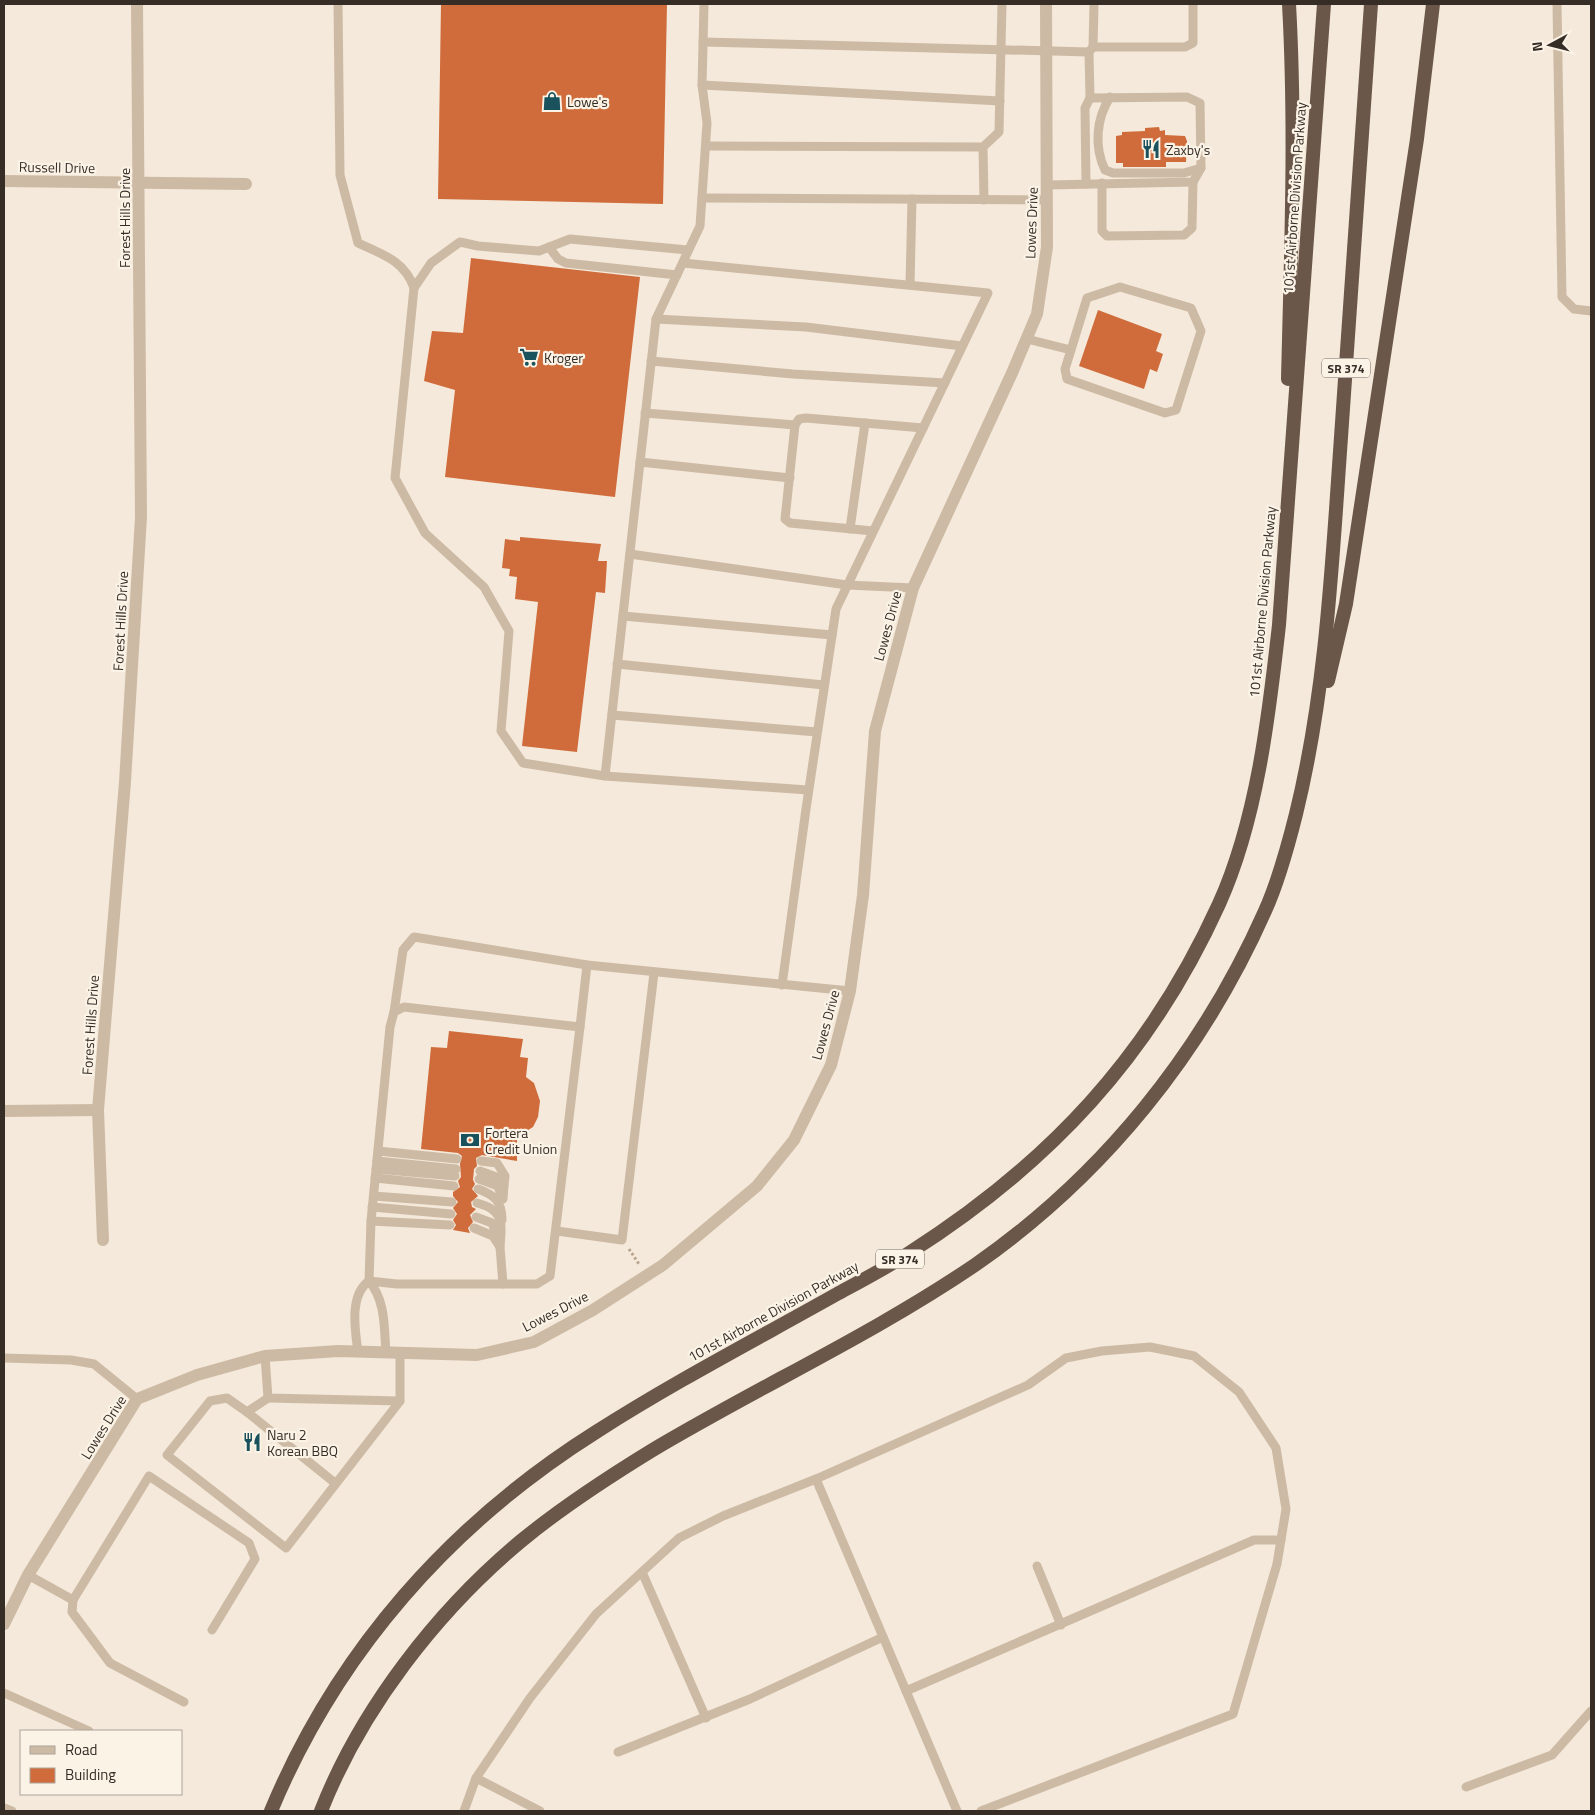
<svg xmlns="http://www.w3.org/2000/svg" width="1595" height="1815" viewBox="0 0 1595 1815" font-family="'Titillium Web',sans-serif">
	<rect width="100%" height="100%" fill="#f4e9da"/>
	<g fill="#d06c3b">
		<path d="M 441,4 L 667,4 L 663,204 L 438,199 Z"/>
		<path d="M 1159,127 L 1160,131 L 1165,130 L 1165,135 L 1185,136 L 1187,141 L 1186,162 L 1166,162 L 1166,167 L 1123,167 L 1123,163 L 1116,163 L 1116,136 L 1122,135 L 1122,132 L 1145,131 L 1145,128 Z"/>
		<path d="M 471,258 L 640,277 L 615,497 L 445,477 L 455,390 L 424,381 L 432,331 L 463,333 Z"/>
		<path d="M 1098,310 L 1162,334 L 1156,351 L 1163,354 L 1157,372 L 1150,369 L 1144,389 L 1079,366 Z"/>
		<path d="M 520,537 L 601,544 L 598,561 L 607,561 L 605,593 L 596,592 L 577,752 L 522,746 L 538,602 L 515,599 L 517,577 L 509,576 L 510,569 L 502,568 L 505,539 L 520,541 Z"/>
		<path d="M 449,1031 L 523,1039 L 520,1057 L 528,1058 L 526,1077 L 534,1083 L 540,1101 L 538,1117 L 533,1127 L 517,1137 L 517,1161 L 482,1155 L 476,1158 L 477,1166 L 474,1169 L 473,1180 L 475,1184 L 472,1189 L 478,1196 L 471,1202 L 472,1207 L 476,1209 L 470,1215 L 473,1222 L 468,1228 L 470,1233 L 453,1230 L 456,1225 L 453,1220 L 457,1214 L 453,1208 L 458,1202 L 453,1196 L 453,1192 L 460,1187 L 458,1181 L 461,1177 L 460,1164 L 462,1156 L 458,1153 L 421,1149 L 431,1047 L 447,1048 Z"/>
	</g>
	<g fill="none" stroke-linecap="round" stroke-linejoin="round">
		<path stroke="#b9a48f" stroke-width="3" stroke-dasharray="2.5 2.5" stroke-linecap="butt" d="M 629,1249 L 639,1264"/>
		<g stroke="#cdbaa4" stroke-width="9">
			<path d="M 338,4 L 340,175 L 358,243 C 382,254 405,261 414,288 L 395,478 L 425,533 L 484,587 L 509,631 L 501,731 L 523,763 L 605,776 L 808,790"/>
			<path d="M 1557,4 L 1562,297 L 1574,309 L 1591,311"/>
			<path d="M 703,42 L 1089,52"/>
			<path d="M 1093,47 L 1185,47 L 1193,43 L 1193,4"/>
			<path d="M 702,85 L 1000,101"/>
			<path d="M 1110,97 C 1096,119 1094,147 1105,170 L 1113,173 L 1184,173 L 1201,168"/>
			<path d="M 706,146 L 983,147"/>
			<path d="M 1102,183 L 1102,231 L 1107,236 L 1184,235 L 1192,228 L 1193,182"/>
			<path d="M 1086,184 L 1085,108 L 1090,98"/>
			<path d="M 1047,185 L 1193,182 L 1201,168 L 1200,103 L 1187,97 L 1090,98 L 1089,52 L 1093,47 L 1094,4"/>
			<path d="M 702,198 L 1047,200"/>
			<path d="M 984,200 L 983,147 L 999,132 L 1002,4"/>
			<path d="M 549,247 L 558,259 L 566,263 L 677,275"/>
			<path d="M 683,263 L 988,293 L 836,609 L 806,809 L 782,985"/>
			<path d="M 910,285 L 912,199"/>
			<path d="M 414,288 L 431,263 L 460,242 L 478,246 L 539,251 L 570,239 L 688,250"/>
			<path d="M 656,319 L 806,327 L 962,346"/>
			<path d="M 1027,339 L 1071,350 L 1065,369 L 1067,379 L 1165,413 L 1176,410 L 1201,331 L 1191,308 L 1120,287 L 1087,298 L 1071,350"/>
			<path d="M 651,361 L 793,374 L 945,383"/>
			<path d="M 645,413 L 795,425"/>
			<path d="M 640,462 L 790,478"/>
			<path d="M 850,529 L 865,423"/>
			<path d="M 873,531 L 790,523 L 785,519 L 795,425 L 799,419 L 806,418 L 923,428"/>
			<path d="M 630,554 L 847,585 L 913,588"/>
			<path d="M 623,616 L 832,635"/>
			<path d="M 617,664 L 824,685"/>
			<path d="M 612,715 L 817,732"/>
			<path d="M 605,776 L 656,319 L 700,226 L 707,123 L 702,85 L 704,4"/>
			<path d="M 394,1012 L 403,950 L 414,937 L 587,965"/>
			<path d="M 378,1151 L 457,1159"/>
			<path d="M 377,1161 L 456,1169"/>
			<path d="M 481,1161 L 497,1163 L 505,1176 L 504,1185"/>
			<path d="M 376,1169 L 455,1176"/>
			<path d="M 480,1171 L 499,1178 L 504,1185 L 503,1199"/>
			<path d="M 375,1178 L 454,1186"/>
			<path d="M 479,1179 L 498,1186 L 502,1198"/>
			<path d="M 478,1189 C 495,1195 502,1202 502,1220"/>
			<path d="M 374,1196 L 452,1202"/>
			<path d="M 477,1203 C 504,1210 502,1222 500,1247"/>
			<path d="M 372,1207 L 451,1214"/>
			<path d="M 476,1217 L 492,1223 L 498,1239"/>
			<path d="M 371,1221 L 450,1225"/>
			<path d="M 474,1228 L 493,1236 L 500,1247 L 503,1284"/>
			<path d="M 557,1231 L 622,1240 L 654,973"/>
			<path d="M 358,1352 C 355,1330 349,1295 369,1281 L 397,1284 L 537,1284 L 550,1276 L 580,1027"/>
			<path d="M 386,1353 C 384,1328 386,1301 369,1281 L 371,1221 L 390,1027 L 394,1012 L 404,1007 L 580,1027 L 587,965 L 850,991"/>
			<path d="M 265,1356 L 268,1398 L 400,1401 L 400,1353"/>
			<path d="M 4,1358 L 71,1360 L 94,1364 L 137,1399"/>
			<path d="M 268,1398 L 247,1412 L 227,1398 L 210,1401 L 167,1455 L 286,1548 L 400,1401"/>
			<path d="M 247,1412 L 335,1483"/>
			<path d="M 816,1479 L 1028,1385 L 1066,1358 L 1102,1351 L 1150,1347 L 1194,1356 L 1239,1392 L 1276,1448 L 1286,1509 L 1277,1564 L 1233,1714 L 981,1811"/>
			<path d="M 1037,1566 L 1061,1625"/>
			<path d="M 642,1572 L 706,1718"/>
			<path d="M 28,1575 L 73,1600 L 149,1476 L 249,1543 L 255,1559 L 212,1630"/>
			<path d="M 73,1600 L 72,1612 L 110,1663 L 184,1702"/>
			<path d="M 906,1691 L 1254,1540 L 1281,1540"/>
			<path d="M 4,1693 L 89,1731"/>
			<path d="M 618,1752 L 750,1699 L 883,1637"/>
			<path d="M 476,1778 L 530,1698 L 596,1614 L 679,1538 L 723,1516 L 816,1479 L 957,1811"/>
			<path d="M 1466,1787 L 1552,1755 L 1591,1711"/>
			<path d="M 4,1808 L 12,1811"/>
			<path d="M 464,1811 L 476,1778 L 540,1811"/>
		</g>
		<g stroke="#cdbaa4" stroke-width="12">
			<path d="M 4,181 L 246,184"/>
			<path d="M 4,1111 L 98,1110"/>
			<path d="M 103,1240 L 98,1110 L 125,782 L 141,517 L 137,4"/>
			<path d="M 4,1624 L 28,1575 L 137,1399 L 197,1375 L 265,1356 L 338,1351 L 477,1355 L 534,1342 L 593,1310 L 663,1265 L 757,1186 L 794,1140 L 831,1065 L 850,991 L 863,895 L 875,731 L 913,588 L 1012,373 L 1037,314 L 1047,247 L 1046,4"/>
		</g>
		<g stroke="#6a574a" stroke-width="14">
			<path d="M 1288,379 C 1291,254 1296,129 1289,4"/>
			<path d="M 1328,681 L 1346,604 L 1417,139 L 1433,4"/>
			<path d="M 271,1811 C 337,1652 450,1524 596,1432 C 674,1382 757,1339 837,1294 C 861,1281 886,1268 909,1253 C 1049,1164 1150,1056 1219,904 C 1257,820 1269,715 1279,625 L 1324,4"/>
			<path d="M 321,1811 C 361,1709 437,1611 521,1541 C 561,1508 607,1478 651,1451 C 758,1387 872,1335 975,1265 C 1103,1176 1202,1053 1265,911 C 1279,880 1288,846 1296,814 C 1324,700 1331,583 1339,466 C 1350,312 1360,158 1371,4"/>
		</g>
	</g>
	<defs>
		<g id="shop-bare" transform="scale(1.5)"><path d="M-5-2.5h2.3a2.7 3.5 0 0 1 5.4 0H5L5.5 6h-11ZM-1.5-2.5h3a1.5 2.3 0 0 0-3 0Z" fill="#19525c" stroke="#fbf3e6" stroke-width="2.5" paint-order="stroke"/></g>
		<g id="restaurant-bare" transform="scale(1.5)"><path d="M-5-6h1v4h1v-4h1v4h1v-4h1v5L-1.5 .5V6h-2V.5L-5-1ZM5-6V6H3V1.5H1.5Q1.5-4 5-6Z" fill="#19525c" stroke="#fbf3e6" stroke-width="2.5" paint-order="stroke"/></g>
		<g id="supermarket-bare" transform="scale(1.5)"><path d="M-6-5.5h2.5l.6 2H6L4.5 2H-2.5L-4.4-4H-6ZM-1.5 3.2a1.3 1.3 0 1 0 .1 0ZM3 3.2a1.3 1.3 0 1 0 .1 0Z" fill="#19525c" stroke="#fbf3e6" stroke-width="2.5" paint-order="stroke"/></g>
		<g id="bank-bare" transform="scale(1.5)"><path d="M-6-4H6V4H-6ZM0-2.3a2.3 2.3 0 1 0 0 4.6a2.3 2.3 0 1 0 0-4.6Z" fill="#19525c" stroke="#fbf3e6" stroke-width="2.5" paint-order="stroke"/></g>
	</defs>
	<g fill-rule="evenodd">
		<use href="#shop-bare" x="552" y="101"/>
		<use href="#restaurant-bare" x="1151" y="149"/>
		<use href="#supermarket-bare" x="529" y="357"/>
		<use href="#bank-bare" x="470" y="1140"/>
		<use href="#restaurant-bare" x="252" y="1442"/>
	</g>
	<g text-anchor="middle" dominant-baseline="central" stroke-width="4.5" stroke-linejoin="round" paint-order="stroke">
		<g fill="#fbf3e6" stroke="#726860" stroke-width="1">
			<rect x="1322" y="358.5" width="48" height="19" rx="4"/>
			<rect x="876" y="1249.5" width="48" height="19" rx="4"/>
		</g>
		<g font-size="12" font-weight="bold" fill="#372d27">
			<text x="1346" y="368">SR 374</text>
			<text x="900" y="1259">SR 374</text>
		</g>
		<g font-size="14" fill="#372d27" stroke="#fbf3e6" text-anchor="start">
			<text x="567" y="101">Lowe's</text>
			<text x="1166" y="149">Zaxby's</text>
			<text x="544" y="357">Kroger</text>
			<text x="485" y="1132">Fortera<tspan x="485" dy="16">Credit Union</tspan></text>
			<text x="267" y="1434">Naru 2<tspan x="267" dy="16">Korean BBQ</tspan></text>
		</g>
		<g font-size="14" fill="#372d27" stroke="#fbf3e6">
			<text transform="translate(57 167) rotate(1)">Russell Drive</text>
			<text transform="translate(1294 198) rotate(-86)">101st Airborne Division Parkway</text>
			<text transform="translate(124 218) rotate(-90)">Forest Hills Drive</text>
			<text transform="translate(1031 223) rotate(-88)">Lowes Drive</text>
			<text transform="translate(1262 602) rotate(-85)">101st Airborne Division Parkway</text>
			<text transform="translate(120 621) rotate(-87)">Forest Hills Drive</text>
			<text transform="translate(887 626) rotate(-75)">Lowes Drive</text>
			<text transform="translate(90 1025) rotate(-86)">Forest Hills Drive</text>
			<text transform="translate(825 1025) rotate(-75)">Lowes Drive</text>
			<text transform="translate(555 1311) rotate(-27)">Lowes Drive</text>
			<text transform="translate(773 1311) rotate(-29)">101st Airborne Division Parkway</text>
			<text transform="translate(103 1427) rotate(-58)">Lowes Drive</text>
		</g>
	</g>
	<rect width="1595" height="1815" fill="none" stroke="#372d27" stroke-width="10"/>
	<rect x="20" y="1730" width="162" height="65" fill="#fbf3e6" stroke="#ada49a"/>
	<rect x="30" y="1746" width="25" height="8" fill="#cdbaa4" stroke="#ada49a"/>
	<text x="65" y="1755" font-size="15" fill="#372d27">Road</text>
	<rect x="30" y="1768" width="25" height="15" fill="#d06c3b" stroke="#ada49a"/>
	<text x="65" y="1780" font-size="15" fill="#372d27">Building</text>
	<g transform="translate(1550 45) rotate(263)" stroke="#fbf3e6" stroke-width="4" paint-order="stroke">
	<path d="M0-4L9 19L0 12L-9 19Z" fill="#372d27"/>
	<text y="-8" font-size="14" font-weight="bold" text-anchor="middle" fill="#372d27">N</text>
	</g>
</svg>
